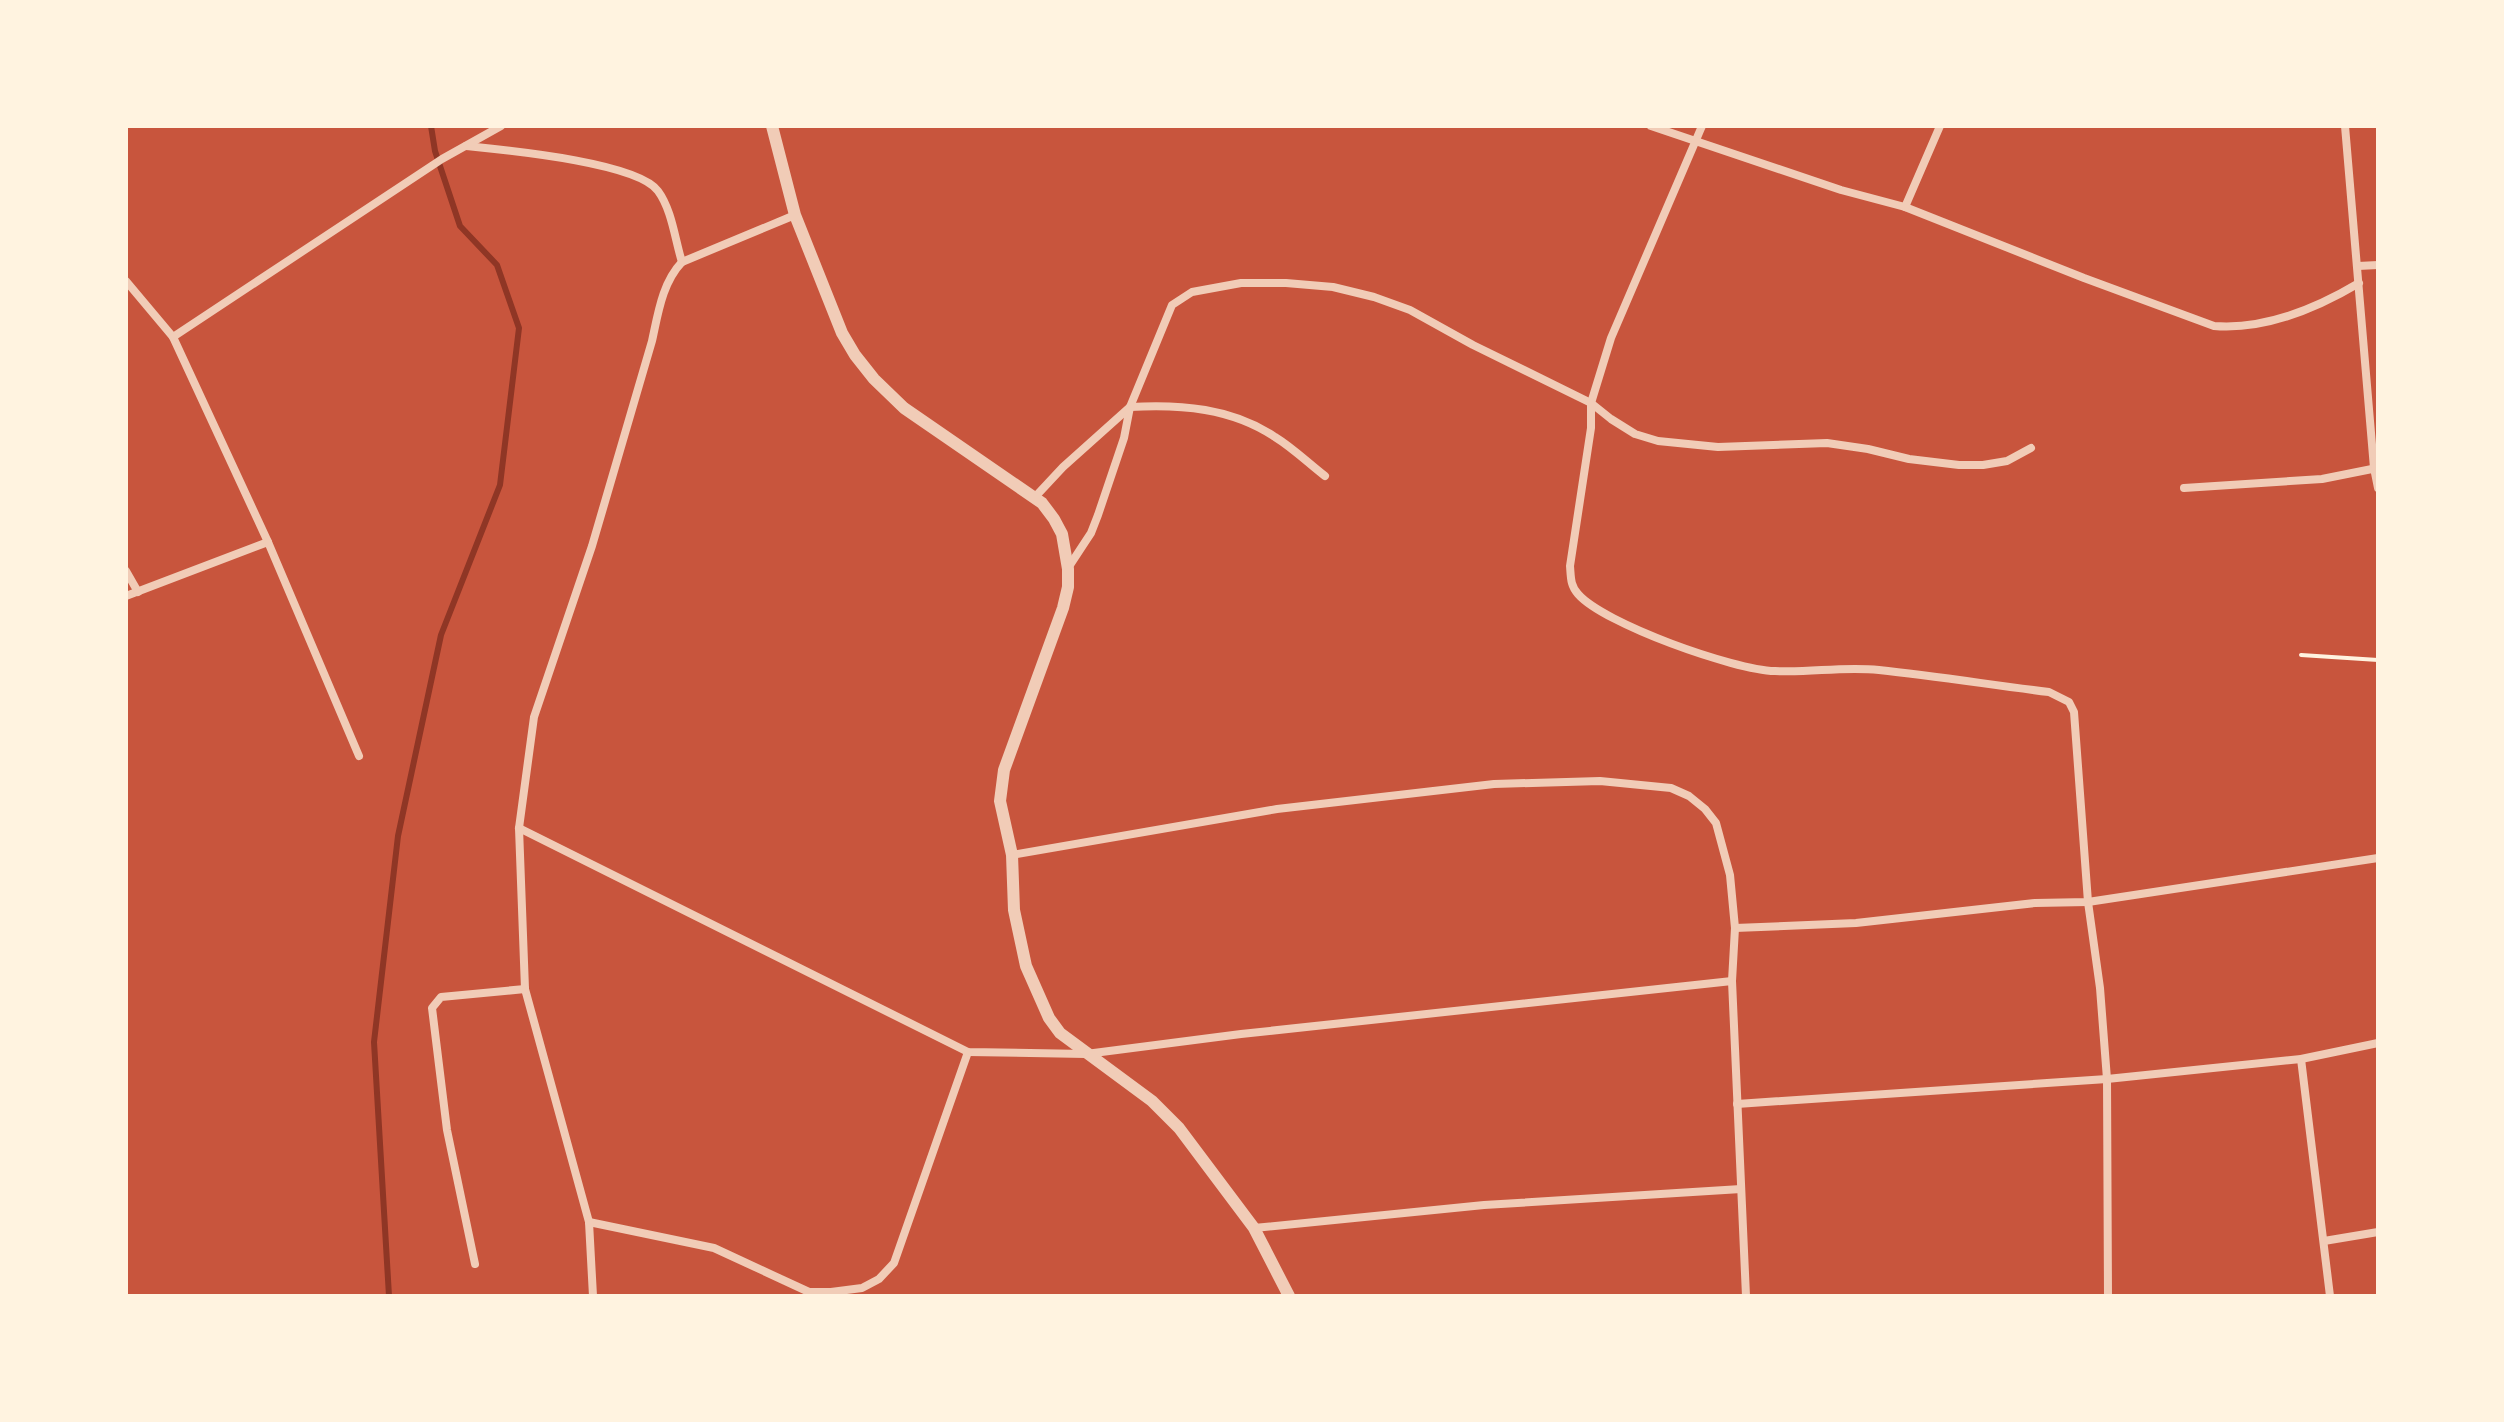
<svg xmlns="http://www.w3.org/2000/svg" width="2504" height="1422" viewBox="0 0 2504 1422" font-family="Arial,sans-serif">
	<rect width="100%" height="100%" fill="#c8553d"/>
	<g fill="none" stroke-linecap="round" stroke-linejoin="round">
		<path stroke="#8f3625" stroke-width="6" d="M 389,1296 L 374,1042 L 398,836 L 441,635 L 500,485 L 519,328 L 497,265 L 460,226 L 435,151 L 431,126"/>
		<path stroke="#fff3e0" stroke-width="4" d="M 2301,655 L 2378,660"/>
		<g stroke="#f1ccb7" stroke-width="8">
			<path d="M 1651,126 L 1841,190 L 1905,207 L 2084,278 L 2214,326 C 2264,330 2317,308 2359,283"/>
			<path d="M 1702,126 L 1611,338 L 1591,403 L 1591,428 L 1570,566 C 1571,577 1570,585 1578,594 C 1604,624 1734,670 1775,671 C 1811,673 1842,666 1879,670 C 1936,676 1992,685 2049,692 L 2069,702 L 2074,712 L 2088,902 L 2100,988 L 2107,1079 L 2108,1296"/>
			<path d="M 2345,126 L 2374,468 L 2378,488"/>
			<path d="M 466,146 C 504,150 637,162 658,191 C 672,210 675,240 682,262"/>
			<path d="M 1905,207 L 1940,126"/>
			<path d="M 2358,266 L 2378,265"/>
			<path d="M 126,281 L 173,337 L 268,542 L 359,756"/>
			<path d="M 173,337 L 442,159 L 501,126"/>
			<path d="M 2184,488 L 2322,479 L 2377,468"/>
			<path d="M 1035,497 L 1063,467 L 1130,407 C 1180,404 1232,408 1275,437 C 1293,448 1308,463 1325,476"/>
			<path d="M 1068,568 L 1091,533 L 1098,515 L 1124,438 L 1130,407 L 1172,305 L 1192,292 L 1241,283 L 1286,283 L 1333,287 L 1374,297 L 1410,310 L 1473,345 L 1591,403 L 1611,419 L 1635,434 L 1658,441 L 1718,447 L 1827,443 L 1868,449 L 1909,459 L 1959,465 L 1983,465 L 2007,461 L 2031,448"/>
			<path d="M 126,571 L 138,592"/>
			<path d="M 126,596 L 268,542"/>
			<path d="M 519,828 L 968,1052 L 1086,1054 L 1241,1034 L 1732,981"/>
			<path d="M 1012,855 L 1277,809 L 1494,784 L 1600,781 L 1671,788 L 1689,796 L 1705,809 L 1716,823 L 1730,875 L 1735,928 L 1732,981 L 1746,1296"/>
			<path d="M 1735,928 L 1856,923 L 2035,903 L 2088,902 L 2378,858"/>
			<path d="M 2301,1059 L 2330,1296"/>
			<path d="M 1737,1104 L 2107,1079 L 2301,1059 L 2378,1043"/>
			<path d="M 589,1222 L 714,1248 L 809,1292 L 831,1292 L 862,1288 L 879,1279 L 894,1263 L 968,1052"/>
			<path d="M 1254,1228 L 1484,1205 L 1741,1189"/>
			<path d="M 2324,1241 L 2378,1232"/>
			<path d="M 475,1264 L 447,1130 L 432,1008 L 441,997 L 525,989"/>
			<path d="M 593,1296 L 589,1222 L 525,989 L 519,828 L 534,717 L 592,546 L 652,341 C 658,314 662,283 682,262 L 795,215"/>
		</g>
		<path stroke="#f1ccb7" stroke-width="12" d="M 772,126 L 795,215 L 842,333 L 855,355 L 874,379 L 904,408 L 1042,503 L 1054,519 L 1062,534 L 1068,569 L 1068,587 L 1063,608 L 1004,770 L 1000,801 L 1012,855 L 1014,910 L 1026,966 L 1049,1018 L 1060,1033 L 1152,1101 L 1179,1128 L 1254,1228 L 1289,1296"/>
	</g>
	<rect width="2504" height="1422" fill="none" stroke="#fff3e0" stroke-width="256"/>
</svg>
